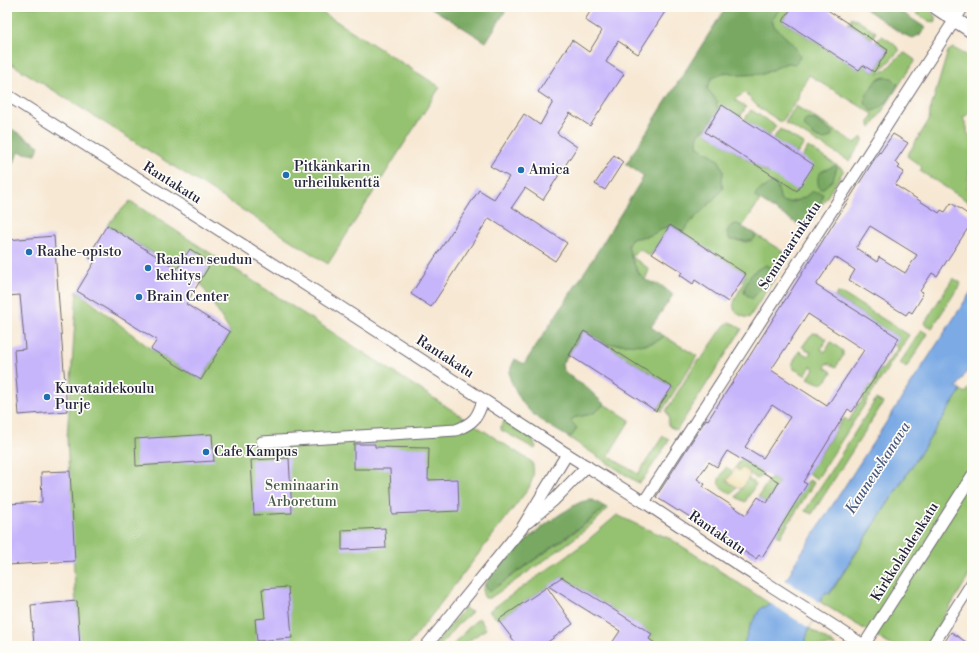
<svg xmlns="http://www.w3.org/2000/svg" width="979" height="653" viewBox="0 0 979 653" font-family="'Libre Bodoni',serif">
	<rect width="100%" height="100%" fill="#fdfcf7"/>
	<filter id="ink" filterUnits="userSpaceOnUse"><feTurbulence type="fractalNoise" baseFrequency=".025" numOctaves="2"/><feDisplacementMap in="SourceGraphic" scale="8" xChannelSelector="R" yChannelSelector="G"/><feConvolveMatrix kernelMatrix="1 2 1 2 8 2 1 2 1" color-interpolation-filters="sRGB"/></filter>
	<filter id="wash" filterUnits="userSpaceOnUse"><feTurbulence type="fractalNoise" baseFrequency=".012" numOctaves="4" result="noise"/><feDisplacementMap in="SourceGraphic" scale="16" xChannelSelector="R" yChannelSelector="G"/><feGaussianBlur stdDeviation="0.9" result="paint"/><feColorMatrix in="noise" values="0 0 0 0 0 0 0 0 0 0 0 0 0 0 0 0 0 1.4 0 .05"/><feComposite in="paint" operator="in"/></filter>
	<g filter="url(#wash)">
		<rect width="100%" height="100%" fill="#f7e8d3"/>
		<g fill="#95c270" stroke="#5c7256" fill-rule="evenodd">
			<path d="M 9,7 L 314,7 L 440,87 L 328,264 L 7,61 L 7,10 Z"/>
			<path d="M 781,7 L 792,7 L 783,21 L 859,70 L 863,65 L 874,72 L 888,50 L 876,42 L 881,35 L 894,44 L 900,50 L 878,73 C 891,71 893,57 905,53 L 915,60 L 872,127 L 869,126 L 869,122 L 873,114 L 809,75 L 799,92 L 798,99 L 783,120 L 781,122 L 758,107 L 745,93 L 736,98 L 735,100 L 746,107 L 740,117 L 719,111 L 713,95 L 707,89 L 712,78 L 728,72 L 739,75 L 763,74 L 787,63 L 782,34 L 774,26 L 772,20 ZM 878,79 L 895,90 L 884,104 Z"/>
			<path d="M 907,7 C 919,7 931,6 936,19 L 936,22 L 928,21 Z"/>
			<path d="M 852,17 L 876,32 L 872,39 L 848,23 Z"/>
			<path d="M 953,48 L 972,58 L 972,111 L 963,118 L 967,127 L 968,135 L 972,135 L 972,161 L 970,163 L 967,190 L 972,193 L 972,204 L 920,171 L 922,167 L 907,156 L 929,120 L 930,111 L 948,51 Z"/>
			<path d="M 796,106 L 855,143 L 862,137 L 863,138 L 863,141 L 849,161 L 785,123 ZM 815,120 L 834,134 L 825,140 L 816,137 L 806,129 Z"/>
			<path d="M 751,110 L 776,126 L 769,136 L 744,120 Z"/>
			<path d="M 707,128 L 705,132 L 713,138 L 716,134 L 718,140 L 742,156 L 744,153 L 746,159 L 770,174 L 773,171 L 802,157 L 808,147 L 844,170 L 802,236 L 798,234 L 811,216 L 804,198 L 787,203 L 781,201 L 779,193 L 755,197 L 760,200 L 743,226 L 737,224 L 732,225 L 730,240 L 747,242 L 755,238 L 755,234 L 785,253 L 790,246 L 794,248 L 749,318 C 723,313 736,297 744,283 L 741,281 L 746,275 L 682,233 L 687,226 L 717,196 L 723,173 L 718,159 L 698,147 C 695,138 698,132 707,128 Z"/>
			<path d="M 780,129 L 804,144 L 797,154 L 773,139 Z"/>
			<path d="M 130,201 L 532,462 C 535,472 533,478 529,488 L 408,646 L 78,646 L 67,438 L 77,291 L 151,349 L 201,380 L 230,332 L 200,282 L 107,225 Z"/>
			<path d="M 670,225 L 650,256 L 639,249 L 632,257 L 648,268 L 649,270 L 645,280 C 635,270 631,258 628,245 L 631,239 L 651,235 Z"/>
			<path d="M 953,278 L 961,283 L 932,328 L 924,324 Z"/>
			<path d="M 837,293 L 843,294 L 909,335 L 817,479 L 808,473 L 844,418 L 849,421 L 858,404 L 860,404 L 864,398 L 862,397 L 869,385 L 871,386 L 875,380 L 874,379 L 880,369 L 882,370 L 898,348 L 894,345 L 898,338 L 835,297 Z"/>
			<path d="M 729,322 L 734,324 L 742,329 L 677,430 L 670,427 L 668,425 L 669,417 L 666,411 L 697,361 L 702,358 L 724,326 Z"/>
			<path d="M 921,330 L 928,334 L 906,368 L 900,363 Z"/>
			<path d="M 814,333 L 819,334 L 827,339 L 821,349 L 825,352 L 831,342 L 843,351 L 843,356 L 836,367 L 827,363 L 825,367 L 832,372 C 824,386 823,386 808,378 L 814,369 L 811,366 L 805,375 L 794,369 L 792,365 L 799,351 L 808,356 L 811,352 L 802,347 L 810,336 Z"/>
			<path d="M 664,336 L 697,356 L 662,411 L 658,409 L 672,387 L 606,345 C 625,341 649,351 664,336 Z"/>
			<path d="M 972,383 L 972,571 L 926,646 L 892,646 L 820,602 L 826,592 L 830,594 L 961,390 L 966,393 Z"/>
			<path d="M 876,399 L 883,403 L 812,514 L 805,511 Z"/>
			<path d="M 604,404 L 630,420 L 608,456 L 638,474 L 663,436 L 669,439 L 667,444 L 642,481 L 639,483 L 635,481 L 568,437 L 574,433 L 571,421 L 573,418 C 587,414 593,417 604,404 Z"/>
			<path d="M 505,420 L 532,438 L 536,447 L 535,449 L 501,430 L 501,426 Z"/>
			<path d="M 741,459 L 763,472 L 761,477 L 757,479 L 743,468 L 738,471 L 736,467 Z"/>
			<path d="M 726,467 L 732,472 L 727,481 L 736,487 L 732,494 C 714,484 716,484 726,467 Z"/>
			<path d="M 771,477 L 779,482 L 767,503 L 758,497 Z"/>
			<path d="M 748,479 L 756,484 L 745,502 L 736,497 Z"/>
			<path d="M 809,480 L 814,483 L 780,537 L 775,534 Z"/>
			<path d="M 605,507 L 607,508 C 604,521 508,586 490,598 L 485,598 C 481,593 483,589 485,583 L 489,592 L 583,526 L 598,514 Z"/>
			<path d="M 617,515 L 642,527 L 671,539 L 772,605 L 751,624 L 743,646 L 653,646 L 649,639 L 652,634 L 562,577 L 498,620 L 489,611 L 582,545 Z"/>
			<path d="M 465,607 L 467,610 L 472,612 L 457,625 L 440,646 L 434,646 Z"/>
			<path d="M 479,618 L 486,629 L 461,646 L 452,646 L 470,626 Z"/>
			<path d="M 809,628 L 836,646 L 804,646 Z"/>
		</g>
		<g fill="#78a862" stroke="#4d654e">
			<path d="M 430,7 L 508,7 L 486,42 Z"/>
			<path d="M 726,7 L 781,7 L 772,20 L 774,26 L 793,44 L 800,56 L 796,64 L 787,63 L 763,74 L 739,75 L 728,72 L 712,78 L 707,88 L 718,102 L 716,105 L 719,111 L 707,128 L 702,130 L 698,135 L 697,142 L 698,147 C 709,153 723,159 723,173 C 723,180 720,179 723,188 C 711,205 694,216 682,233 L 670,225 L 651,235 L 631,239 L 628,245 L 632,260 L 639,274 L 645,280 L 662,286 L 673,295 L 651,327 L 664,336 C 649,351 625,341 606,345 L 584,331 L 562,364 L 563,370 L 576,381 L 585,386 L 604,404 C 593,417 587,414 573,418 L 571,421 L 577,428 L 572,436 L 568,437 C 547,424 528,416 517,393 C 509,377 506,377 515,359 L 524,364 L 589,265 L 644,176 L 626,164 Z"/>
			<path d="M 863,7 L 894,7 L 926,28 L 921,34 L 913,38 L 902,34 Z"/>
			<path d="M 884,77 L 892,78 L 898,84 C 893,95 884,109 872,111 L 866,105 L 865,101 L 867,93 L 878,79 Z"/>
			<path d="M 806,119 L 815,120 L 834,134 L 825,140 L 816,137 L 803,125 Z"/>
			<path d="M 7,126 L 39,146 L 36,155 L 18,152 L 14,163 L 7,164 Z"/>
			<path d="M 834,166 L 837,167 L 833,180 L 822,189 L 819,188 C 815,171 821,172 834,166 Z"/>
			<path d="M 770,183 L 774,183 L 777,185 L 781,201 C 792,205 803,199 811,192 L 818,192 L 823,194 C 821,207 811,218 802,227 L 755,197 L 756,193 Z"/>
			<path d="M 737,224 L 755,234 L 755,238 L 752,241 L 730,240 L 727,233 C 728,227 731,225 737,224 Z"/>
			<path d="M 767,265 L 772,268 L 775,271 L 771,278 L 752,299 L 744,293 C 746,279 753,269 767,265 Z"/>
			<path d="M 593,500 L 605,507 L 598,514 L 489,592 L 485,583 C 508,556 533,532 562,513 C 568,510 575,504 581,502 C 584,501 589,500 593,500 Z"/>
		</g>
		<path fill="#eeda9e" stroke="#887e6c" d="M 736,467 L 738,471 L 743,468 L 748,471 L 750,475 L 744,486 L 740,489 L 727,481 Z"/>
		<path fill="#7baae5" stroke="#4e6690" d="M 972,290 L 972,363 L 957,387 L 961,390 L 829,594 L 826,592 L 811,616 L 815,619 L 809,628 L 804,646 L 743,646 L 751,624 L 761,608 L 772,604 L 792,570 L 791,569 Z"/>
		<path fill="#f7e8d3" d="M 784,579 L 821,603 L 813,615 L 816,617 L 809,628 L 770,603 Z"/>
		<g id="blocks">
			<g fill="#c7b5fb" fill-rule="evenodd">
				<path d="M 593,7 L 668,7 L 638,54 L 618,41 L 606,62 L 624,74 L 590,126 L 570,113 L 557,133 L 577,147 L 543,200 L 525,188 L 512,207 L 567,243 L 555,261 L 489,218 L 431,307 L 411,294 L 479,190 L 494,199 L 509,177 L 490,166 L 524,114 L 540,125 L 553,102 L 538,92 L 572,40 L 589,52 L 602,31 L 585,20 Z"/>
				<path d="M 792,7 L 823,7 L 888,50 L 874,72 L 863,65 L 859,70 L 783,21 Z"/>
				<path d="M 722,105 L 814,165 L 797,191 L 705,132 Z"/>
				<path d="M 893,134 L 908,143 L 895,162 L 900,166 L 898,168 L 904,172 L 895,185 L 939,213 L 941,210 L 945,212 L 951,203 L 972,217 L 972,222 L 937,276 L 932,273 L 920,291 L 923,292 L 921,296 L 922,297 L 912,313 L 909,311 L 906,315 L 849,280 L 855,270 L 835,257 L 816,285 L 899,338 L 874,379 L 852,412 L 848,409 L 803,482 L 807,484 L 769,546 L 762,557 L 759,555 L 756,559 L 679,510 L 678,511 L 656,497 L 706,419 L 708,420 L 749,357 L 879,152 L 880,153 ZM 870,226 L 917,255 L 905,273 L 879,257 L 877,262 L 856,248 ZM 808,314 L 864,350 L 827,406 L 771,370 ZM 772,405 L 790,417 L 763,458 L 745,447 ZM 727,451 L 779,482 L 767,503 L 758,497 L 746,515 L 703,487 L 705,484 L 697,479 L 709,462 L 717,467 Z"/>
				<path d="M 614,155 L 623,162 L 605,190 L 595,184 Z"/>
				<path d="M 107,225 L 177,269 L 190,249 L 211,263 L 186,304 L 230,332 L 201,380 L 151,349 L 157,340 L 77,291 L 95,261 L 88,257 Z"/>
				<path d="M 670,225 L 746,274 L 728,302 L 695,280 L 693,284 L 680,275 L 682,272 L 652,253 Z"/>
				<path d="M 54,236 L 67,411 L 19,415 L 14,350 L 25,349 L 20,295 L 7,296 L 7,240 Z"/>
				<path d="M 584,331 L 672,387 L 656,411 L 569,355 Z"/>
				<path d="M 212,434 L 214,461 L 136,466 L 135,439 Z"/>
				<path d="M 354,444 L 375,444 L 375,447 L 429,448 L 428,480 L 458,479 L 459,511 L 392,514 L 390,469 L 354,469 Z"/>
				<path d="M 289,458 L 292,513 L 254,515 L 251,460 Z"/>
				<path d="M 70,471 L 75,561 L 7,565 L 7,504 L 42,502 L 41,472 Z"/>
				<path d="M 385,528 L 386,548 L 342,550 L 342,530 Z"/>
				<path d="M 562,577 L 652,634 L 649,639 L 659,646 L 610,646 L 620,631 L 548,586 Z"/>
				<path d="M 288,587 L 292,638 L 257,641 L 255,619 L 265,618 L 262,589 Z"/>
				<path d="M 547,587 L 573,624 L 542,646 L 518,646 L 498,620 Z"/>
				<path d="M 77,601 L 80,646 L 34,646 L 31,605 Z"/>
				<path d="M 951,632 L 972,646 L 942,646 Z"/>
			</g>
		</g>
	</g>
	<g filter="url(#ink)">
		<use href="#blocks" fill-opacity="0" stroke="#6d6770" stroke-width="1"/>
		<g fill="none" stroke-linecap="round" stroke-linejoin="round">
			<g stroke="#6d6770" stroke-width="13">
				<g id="minor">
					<path d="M 7,95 L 334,303 L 567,454 L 644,502 L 740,566 L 865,646"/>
					<path d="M 262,442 L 456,430 C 474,423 478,417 483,400"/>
					<path d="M 644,502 L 963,7"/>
					<path d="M 528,522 L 554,500 L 587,466"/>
					<path d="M 864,645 L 972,476"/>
					<path d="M 426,646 L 522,528 L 567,454"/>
					<path d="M 932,646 L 972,583"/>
				</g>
			</g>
			<g stroke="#6d6770" stroke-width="16">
				<path id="tertiary" d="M 936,7 L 972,31"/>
			</g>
			<use href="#minor" stroke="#fff" stroke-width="11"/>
			<use href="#tertiary" stroke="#fff" stroke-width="14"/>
		</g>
	</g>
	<g fill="#1f6fb2" stroke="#fdfcf7" stroke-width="1.5">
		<circle cx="521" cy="170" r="4"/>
		<circle cx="286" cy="175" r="4"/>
		<circle cx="29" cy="252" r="4"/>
		<circle cx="148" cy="268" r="4"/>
		<circle cx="139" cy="297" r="4"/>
		<circle cx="47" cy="397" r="4"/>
		<circle cx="206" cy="452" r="4"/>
	</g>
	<g text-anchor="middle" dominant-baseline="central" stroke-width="3.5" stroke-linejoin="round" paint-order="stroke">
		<g font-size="14" fill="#22223b" stroke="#fdfcf7" text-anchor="start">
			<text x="294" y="167">Pitkänkarin<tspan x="294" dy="16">urheilukenttä</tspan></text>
			<text x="529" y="170">Amica</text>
			<text x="37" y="252">Raahe-opisto</text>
			<text x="156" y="260">Raahen seudun<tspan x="156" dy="16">kehitys</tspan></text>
			<text x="147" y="297">Brain Center</text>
			<text x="55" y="389">Kuvataidekoulu<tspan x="55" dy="16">Purje</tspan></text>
			<text x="214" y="452">Cafe Kampus</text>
		</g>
		<g font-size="14" fill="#22223b" stroke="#fdfcf7">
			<text transform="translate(172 183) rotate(32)">Rantakatu</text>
			<text transform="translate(790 246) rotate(-57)">Seminaarinkatu</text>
			<text transform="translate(445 357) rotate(33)">Rantakatu</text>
			<text transform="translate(717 533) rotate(34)">Rantakatu</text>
			<text transform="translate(905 552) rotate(-58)">Kirkkolahdenkatu</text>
		</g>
		<g font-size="14" fill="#4a5a4e" stroke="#fdfcf7">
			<text x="302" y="486">Seminaarin<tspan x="302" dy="16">Arboretum</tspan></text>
		</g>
		<g font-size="15" font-style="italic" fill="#46587f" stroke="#fdfcf7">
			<text transform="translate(878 468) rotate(-57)">Kauneuskanava</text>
		</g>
	</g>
	<rect width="979" height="653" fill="none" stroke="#fdfcf7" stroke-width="24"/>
</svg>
